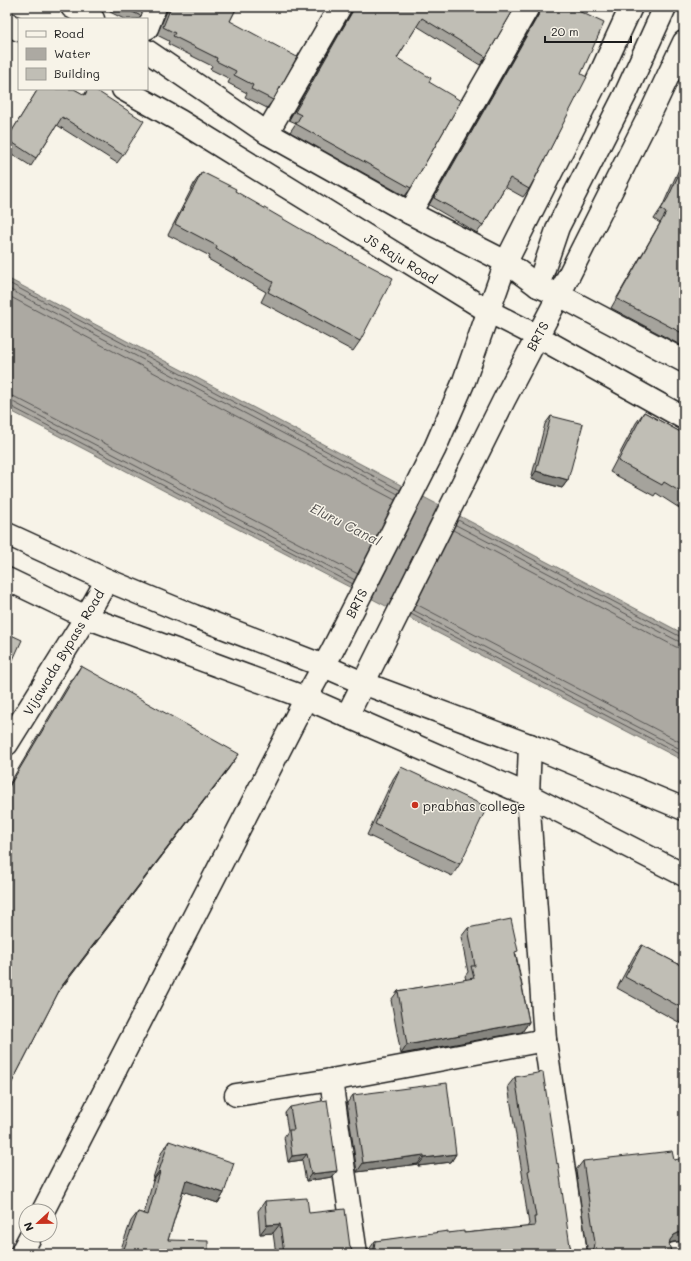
<svg xmlns="http://www.w3.org/2000/svg" width="691" height="1261" viewBox="0 0 691 1261" font-family="Mali,sans-serif">
	<rect width="100%" height="100%" fill="#f7f3e8"/>
	<filter id="ink" filterUnits="userSpaceOnUse"><feTurbulence type="fractalNoise" baseFrequency=".025" numOctaves="2"/><feDisplacementMap in="SourceGraphic" scale="8" xChannelSelector="R" yChannelSelector="G"/><feConvolveMatrix kernelMatrix="1 2 1 2 8 2 1 2 1" color-interpolation-filters="sRGB"/></filter>
	<g filter="url(#ink)">
		<path fill="#aca9a2" stroke="#72716c" d="M 7,278 L 684,634 L 684,761 L 7,409 Z"/>
		<g fill="none" stroke-linecap="round" stroke-linejoin="round">
			<g stroke="#565452" stroke-width="1">
				<path d="M 7,282 L 400,490"/>
				<path d="M 7,288 L 398,494"/>
				<path d="M 7,295 L 395,500"/>
				<path d="M 7,395 L 15,397 L 358,574"/>
				<path d="M 7,401 L 13,402 L 355,580"/>
				<path d="M 7,406 L 10,406 L 353,584"/>
				<path d="M 458,520 L 681,637 L 684,637"/>
				<path d="M 456,525 L 678,641 L 684,642"/>
				<path d="M 453,530 L 676,647 L 684,648"/>
				<path d="M 416,604 L 684,744"/>
				<path d="M 413,610 L 684,751"/>
				<path d="M 411,614 L 684,756"/>
			</g>
			<g stroke="#1c1c1c" stroke-width="25">
				<g id="minor">
					<path d="M 147,28 L 155,7"/>
					<path d="M 267,133 L 340,7"/>
					<path d="M 410,213 L 528,7"/>
					<path d="M 538,286 L 558,227 L 625,95 L 665,7"/>
					<path d="M 530,745 L 528,795 L 545,1040 L 576,1254"/>
					<path d="M 331,1080 L 356,1254"/>
					<path d="M 236,1095 L 331,1080 L 545,1040"/>
					<path d="M 43,1211 L 306,698"/>
					<path d="M 21,1254 L 31,1235"/>
					<path d="M 675,1254 L 684,1253"/>
				</g>
			</g>
			<g stroke="#1c1c1c" stroke-width="25">
				<g id="major">
					<path d="M 72,7 L 93,19"/>
					<path d="M 7,23 L 19,30"/>
					<path d="M 147,51 L 267,133 L 410,213 L 506,262 L 538,286 L 559,295 L 684,361"/>
					<path d="M 123,89 L 180,121 L 488,311 L 537,336 L 684,418"/>
					<path d="M 7,534 L 107,580 L 194,616 L 324,666 L 363,683 L 537,748 L 684,809"/>
					<path d="M 7,579 L 86,617 L 306,698 L 347,716 L 528,795 L 684,875"/>
					<path d="M 306,698 L 332,651 L 435,448 L 464,381 L 506,262 L 597,81 L 631,7"/>
					<path d="M 347,716 L 504,400 L 559,295 L 653,108 L 684,42"/>
					<path d="M 7,744 L 86,617 L 107,580"/>
				</g>
			</g>
			<use href="#minor" stroke="#f7f3e8" stroke-width="22"/>
			<use href="#major" stroke="#f7f3e8" stroke-width="22"/>
		</g>
		<g fill="#a5a39c" stroke="#1c1c1c">
			<path d="M 100,7 L 144,7 L 141,16 L 139,19 L 124,19 Z"/>
			<path d="M 167,7 L 237,7 L 230,21 L 273,100 L 267,108 L 245,97 L 247,93 L 228,83 L 230,79 L 210,69 L 212,66 L 168,44 L 169,41 L 157,35 L 167,11 Z"/>
			<path d="M 319,7 L 326,7 L 324,10 Z"/>
			<path d="M 352,7 L 515,7 L 486,57 L 480,65 L 417,26 L 397,58 L 429,82 L 411,188 L 405,196 L 290,132 L 296,123 L 289,120 L 351,13 Z"/>
			<path d="M 540,7 L 570,7 L 529,189 L 523,197 L 505,187 L 483,225 L 477,233 L 429,205 L 539,13 Z"/>
			<path d="M 38,89 L 74,89 L 84,95 L 88,89 L 123,155 L 117,163 L 57,125 L 31,166 L 7,151 L 7,139 Z"/>
			<path d="M 684,158 L 684,347 L 611,308 L 660,223 L 654,219 L 662,207 Z"/>
			<path d="M 202,172 L 235,191 L 360,341 L 353,351 L 261,302 L 266,292 L 208,259 L 210,256 L 168,235 L 195,182 Z"/>
			<path d="M 644,412 L 684,434 L 684,511 L 656,493 L 654,496 L 610,472 L 636,423 Z"/>
			<path d="M 551,416 L 568,480 L 562,488 L 531,479 L 545,424 Z"/>
			<path d="M 81,666 L 229,768 L 59,991 L 7,1092 L 7,788 L 71,680 Z"/>
			<path d="M 401,767 L 460,864 L 452,876 L 367,835 L 393,779 Z"/>
			<path d="M 468,928 L 516,954 L 529,1022 L 522,1032 L 401,1054 L 391,1000 L 398,991 L 466,980 L 465,976 L 468,972 L 461,937 Z"/>
			<path d="M 642,945 L 684,967 L 684,1025 L 617,988 L 634,956 Z"/>
			<path d="M 515,1077 L 570,1246 L 573,1252 L 575,1254 L 368,1254 L 368,1251 L 375,1241 L 448,1233 L 464,1233 L 527,1227 L 529,1224 L 522,1180 L 523,1179 L 508,1086 Z"/>
			<path d="M 353,1095 L 456,1154 L 451,1162 L 418,1166 L 418,1164 L 357,1172 L 347,1103 Z"/>
			<path d="M 290,1107 L 337,1171 L 332,1177 L 306,1181 L 302,1160 L 288,1162 L 284,1137 L 288,1131 L 285,1113 Z"/>
			<path d="M 169,1141 L 224,1193 L 218,1203 L 183,1191 L 168,1240 L 208,1254 L 119,1254 L 131,1221 L 138,1212 L 144,1214 L 153,1181 L 152,1181 L 162,1151 Z"/>
			<path d="M 583,1161 L 673,1242 L 670,1243 L 669,1245 L 671,1251 L 674,1254 L 588,1254 L 576,1170 Z"/>
			<path d="M 265,1201 L 309,1213 L 350,1247 L 353,1252 L 355,1254 L 276,1254 L 273,1233 L 260,1234 L 258,1211 Z"/>
		</g>
		<g fill="#86857f" stroke="#1c1c1c">
			<path d="M 536,471 L 568,480 L 562,488 L 531,479 Z"/>
			<path d="M 239,754 L 229,768 L 51,1002 L 61,987 Z"/>
			<path d="M 529,1022 L 522,1032 L 401,1054 L 407,1045 Z"/>
			<path d="M 307,1154 L 302,1160 L 288,1162 L 292,1156 Z"/>
			<path d="M 456,1154 L 451,1162 L 418,1166 L 424,1158 Z"/>
			<path d="M 424,1155 L 418,1164 L 357,1172 L 363,1163 Z"/>
			<path d="M 159,1171 L 160,1172 L 153,1181 L 152,1181 Z"/>
			<path d="M 337,1171 L 332,1177 L 306,1181 L 311,1174 Z"/>
			<path d="M 186,1180 L 224,1193 L 218,1203 L 179,1190 Z"/>
			<path d="M 280,1224 L 273,1233 L 260,1234 L 267,1225 Z"/>
			<path d="M 680,1232 L 684,1232 L 684,1241 L 673,1242 L 667,1244 L 674,1235 Z"/>
		</g>
		<g fill="#c0beb5" stroke="#1c1c1c">
			<path d="M 122,7 L 144,7 L 141,16 Z"/>
			<path d="M 171,7 L 237,7 L 230,21 L 297,57 L 273,100 L 251,89 L 253,85 L 234,75 L 236,71 L 216,61 L 217,58 L 173,36 L 175,33 L 163,27 Z"/>
			<path d="M 355,7 L 515,7 L 486,57 L 422,18 L 397,58 L 431,78 L 429,82 L 461,101 L 411,188 L 296,124 L 301,115 L 295,112 Z"/>
			<path d="M 543,7 L 570,7 L 604,23 L 581,74 L 587,77 L 543,163 L 529,189 L 510,178 L 483,225 L 434,198 Z"/>
			<path d="M 38,89 L 74,89 L 85,95 L 88,89 L 94,89 L 144,121 L 123,155 L 62,117 L 36,158 L 7,139 Z"/>
			<path d="M 684,163 L 684,334 L 617,299 L 666,213 L 661,209 L 668,198 Z"/>
			<path d="M 202,172 L 236,189 L 235,191 L 304,231 L 393,278 L 360,341 L 268,292 L 273,282 L 216,249 L 217,246 L 175,224 Z"/>
			<path d="M 644,412 L 684,434 L 684,494 L 664,482 L 662,485 L 618,461 Z"/>
			<path d="M 551,416 L 583,424 L 568,480 L 536,471 Z"/>
			<path d="M 7,633 L 22,640 L 7,673 Z"/>
			<path d="M 81,666 L 239,754 L 61,987 L 7,1092 L 7,790 Z"/>
			<path d="M 401,767 L 487,807 L 460,864 L 375,824 Z"/>
			<path d="M 511,919 L 518,951 L 515,952 L 529,1022 L 407,1045 L 398,991 L 474,978 L 471,966 L 475,966 L 468,928 Z"/>
			<path d="M 642,945 L 684,967 L 684,1009 L 625,977 Z"/>
			<path d="M 543,1072 L 557,1164 L 558,1163 L 570,1246 L 573,1252 L 575,1254 L 370,1254 L 374,1249 L 375,1241 L 448,1231 L 448,1233 L 464,1231 L 464,1233 L 535,1226 L 534,1217 L 536,1217 L 528,1171 L 530,1170 L 515,1077 Z"/>
			<path d="M 447,1083 L 456,1154 L 424,1158 L 424,1155 L 363,1163 L 353,1095 Z"/>
			<path d="M 327,1100 L 337,1171 L 311,1174 L 307,1154 L 292,1156 L 289,1130 L 294,1130 L 290,1107 Z"/>
			<path d="M 169,1141 L 234,1163 L 224,1193 L 186,1180 L 168,1240 L 208,1241 L 208,1254 L 122,1254 L 138,1212 L 148,1215 L 160,1172 L 159,1171 Z"/>
			<path d="M 672,1151 L 674,1160 L 684,1158 L 684,1232 L 680,1232 L 674,1235 L 670,1240 L 669,1245 L 671,1251 L 674,1254 L 591,1254 L 594,1249 L 595,1243 L 583,1161 Z"/>
			<path d="M 307,1198 L 309,1213 L 345,1209 L 350,1247 L 353,1252 L 355,1254 L 284,1254 L 280,1224 L 267,1225 L 265,1201 Z"/>
		</g>
	</g>
	<circle fill="#c8321e" stroke="#f7f3e8" stroke-width="1.5" cx="415" cy="805" r="4"/>
	<g text-anchor="middle" dominant-baseline="central" stroke-width="3" stroke-linejoin="round" paint-order="stroke">
		<g font-size="13" fill="#1c1c1c" stroke="#f7f3e8">
			<text transform="translate(401 258) rotate(32)">JS Raju Road</text>
			<text transform="translate(537 336) rotate(-62)">BRTS</text>
			<text transform="translate(356 603) rotate(-63)">BRTS</text>
			<text transform="translate(63 652) rotate(-59)">Vijawada Bypass Road</text>
		</g>
		<g font-size="13" fill="#1c1c1c" stroke="#f7f3e8" text-anchor="start">
			<text x="423" y="805">prabhas college</text>
		</g>
		<g font-size="14" font-style="italic" fill="#565452" stroke="#f7f3e8">
			<text transform="translate(346 524) rotate(27)">Eluru Canal</text>
		</g>
	</g>
	<rect width="691" height="1261" fill="none" stroke="#f7f3e8" stroke-width="24"/>
	<rect x="12" y="12" width="667" height="1237" fill="none" stroke="#1c1c1c" stroke-width="1.5" filter="url(#ink)"/>
	<rect x="18" y="18" width="130" height="72" fill="#f7f3e8" stroke="#9f9d96"/>
	<rect x="26" y="31" width="20" height="6" fill="#f7f3e8" stroke="#9f9d96"/>
	<text x="54" y="38" font-size="12" fill="#1c1c1c">Road</text>
	<rect x="26" y="48" width="20" height="12" fill="#aca9a2" stroke="#9f9d96"/>
	<text x="54" y="58" font-size="12" fill="#1c1c1c">Water</text>
	<rect x="26" y="68" width="20" height="12" fill="#c0beb5" stroke="#9f9d96"/>
	<text x="54" y="78" font-size="12" fill="#1c1c1c">Building</text>
	<g transform="translate(38 1223) rotate(248)"><circle r="19" fill="#f7f3e8" stroke="#9f9d96"/>
	<path d="M0-3L7 15L0 10L-7 15Z" fill="#c8321e"/>
	<text y="-6" font-size="11" font-weight="bold" text-anchor="middle" fill="#1c1c1c">N</text>
	</g>
	<path d="M545 36v6h86v-6" fill="none" stroke="#1c1c1c" stroke-width="2"/>
	<text x="551" y="36" font-size="12" fill="#1c1c1c" stroke="#f7f3e8" stroke-width="3" paint-order="stroke">20 m</text>
</svg>
